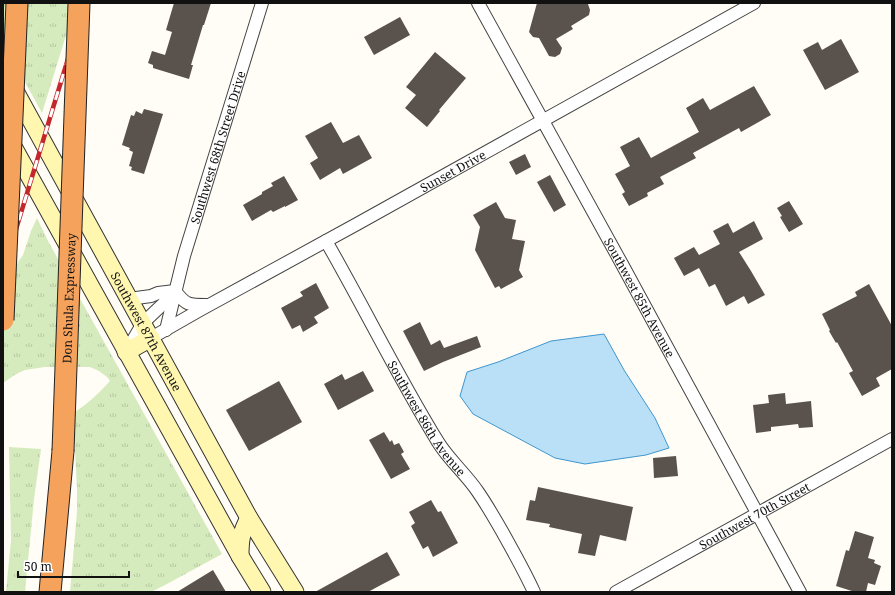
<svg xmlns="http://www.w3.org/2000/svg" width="895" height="595" viewBox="0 0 895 595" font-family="'Noto Serif',serif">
	<defs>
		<pattern id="grass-tufts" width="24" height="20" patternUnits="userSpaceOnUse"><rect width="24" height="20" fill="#d5ebbd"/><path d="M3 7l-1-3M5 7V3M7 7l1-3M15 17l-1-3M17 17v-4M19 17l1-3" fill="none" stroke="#b6c8a1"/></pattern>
	</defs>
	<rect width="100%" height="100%" fill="#fffdf5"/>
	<g fill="url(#grass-tufts)">
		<path d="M 3,3 L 76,3 L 42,113 L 3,42 Z"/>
		<path d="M 37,218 L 48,241 L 222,554 L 165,585 L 153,591 L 152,592 L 70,592 L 77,512 L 77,489 L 73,413 C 87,405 99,393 110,381 L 107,377 L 99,371 L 90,367 L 45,367 L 25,370 L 16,374 L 3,383 L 3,306 L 18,262 L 23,255 L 31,231 Z"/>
		<path d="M 9,447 L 41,449 L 34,499 L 25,592 L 6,592 L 11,540 Z"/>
	</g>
	<path fill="#b9e0f7" stroke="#3f96cf" d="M 604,334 L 624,370 L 655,418 L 669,448 L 646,455 L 585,464 L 555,458 L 473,414 L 460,396 L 467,372 L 498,362 L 551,341 Z"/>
	<g fill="#5a524d">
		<path d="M 174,3 L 211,3 L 204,25 L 203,25 L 191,65 L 193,65 L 189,79 L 153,68 L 153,65 L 148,63 L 152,51 L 165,55 L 172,32 L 166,30 Z"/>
		<path d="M 537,3 L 582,3 L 588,4 L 590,10 L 589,15 L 571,26 L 573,29 L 556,39 L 562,48 L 560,54 L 555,57 L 549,56 L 539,38 L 533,37 L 529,32 Z"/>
		<path d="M 400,17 L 410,35 L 374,55 L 364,37 Z"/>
		<path d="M 841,39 L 859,72 L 825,90 L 803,50 L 818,42 L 822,50 Z"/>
		<path d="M 435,52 L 466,78 L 439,110 L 440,111 L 427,127 L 405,108 L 416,95 L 406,87 Z"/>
		<path d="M 754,86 L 771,115 L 741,132 L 739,128 L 693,153 L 696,158 L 660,177 L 664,184 L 647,193 L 648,196 L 629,206 L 622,194 L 625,192 L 615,174 L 630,166 L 620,147 L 639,137 L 651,158 L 699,132 L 686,108 L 703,98 L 710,110 Z"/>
		<path d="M 144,109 L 163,114 L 144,174 L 131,170 L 132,167 L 129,166 L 133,152 L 129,150 L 130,148 L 122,145 L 131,115 L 134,116 L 136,111 L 142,114 Z"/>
		<path d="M 331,122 L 343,143 L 359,135 L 372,158 L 343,174 L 340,168 L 320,180 L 310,163 L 318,158 L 305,136 Z"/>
		<path d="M 525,154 L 531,167 L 516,175 L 509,162 Z"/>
		<path d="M 550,175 L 566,205 L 554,212 L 537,182 Z"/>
		<path d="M 284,176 L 298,200 L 285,207 L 285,206 L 273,212 L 271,210 L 252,221 L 243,205 L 262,194 L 262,192 L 273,186 L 271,183 Z"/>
		<path d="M 789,201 L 803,224 L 789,232 L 780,217 L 782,216 L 777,208 Z"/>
		<path d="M 496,202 L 505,218 L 516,220 L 512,239 L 525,241 L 519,270 L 523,277 L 501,289 L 499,286 L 495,288 L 475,250 L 480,227 L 473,215 Z"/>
		<path d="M 754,221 L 763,239 L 739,252 L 751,271 L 765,295 L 748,304 L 744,296 L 726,306 L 715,284 L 709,287 L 699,268 L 684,276 L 674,258 L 694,247 L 699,255 L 720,244 L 713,231 L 728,223 L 733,233 Z"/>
		<path d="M 316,283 L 329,308 L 314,317 L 318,323 L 303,332 L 300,325 L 292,329 L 281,308 L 303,296 L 300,292 Z"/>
		<path d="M 869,284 L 892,326 L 892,369 L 876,378 L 880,386 L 862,396 L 849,373 L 853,371 L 837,342 L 836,343 L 829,331 L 830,330 L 822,314 L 857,296 L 855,292 Z"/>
		<path d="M 420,322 L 431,345 L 440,340 L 444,348 L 477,336 L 481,347 L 443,362 L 424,371 L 403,331 Z"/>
		<path d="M 363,371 L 374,391 L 338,410 L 324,384 L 342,374 L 345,380 Z"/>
		<path d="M 279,381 L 302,422 L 249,451 L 226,410 Z"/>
		<path d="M 785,393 L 786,404 L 811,401 L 813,427 L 799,428 L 798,424 L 771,427 L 771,431 L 756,433 L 753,405 L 769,403 L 768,395 Z"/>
		<path d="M 384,432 L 390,442 L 392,440 L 394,445 L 399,443 L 404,452 L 401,454 L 410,469 L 391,479 L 369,440 Z"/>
		<path d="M 676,456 L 678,476 L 654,478 L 653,458 Z"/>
		<path d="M 538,487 L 633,507 L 626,541 L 600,535 L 595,556 L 578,553 L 582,534 L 549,527 L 550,524 L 526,520 L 530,500 L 535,501 Z"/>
		<path d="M 431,500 L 438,512 L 441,511 L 458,543 L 433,557 L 428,546 L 423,549 L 411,526 L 415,523 L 409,512 Z"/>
		<path d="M 855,531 L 874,537 L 868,558 L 875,560 L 874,563 L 881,566 L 875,585 L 868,583 L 866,592 L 855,592 L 836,586 L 846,550 L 849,551 Z"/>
		<path d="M 387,552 L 400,575 L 379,586 L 368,592 L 315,592 Z"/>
		<path d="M 213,570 L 226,592 L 177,592 Z"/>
	</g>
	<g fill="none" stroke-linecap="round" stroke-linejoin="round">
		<g stroke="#444" stroke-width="14">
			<g id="minor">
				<path id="s1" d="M 478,3 L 623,266 L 800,592"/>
				<path id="s2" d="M 326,241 C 364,307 398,377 438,442 C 449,460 466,474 478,492 C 487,505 495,519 503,533 C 514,553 525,572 534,592"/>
				<path d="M 175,291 C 186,305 188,305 206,305"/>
				<path d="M 129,299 L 151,296 L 158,293 L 175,291"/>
				<path id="s3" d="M 166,330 L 184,256 L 262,3"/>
				<path id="s4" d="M 151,338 L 200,310 L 357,224 L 754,3"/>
				<path d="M 126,352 L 143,323 L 163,304 L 174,292"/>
				<path id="s5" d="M 616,592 L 892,439"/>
			</g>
		</g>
		<g stroke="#333" stroke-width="19">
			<g id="secondary">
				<path id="s6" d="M 3,69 L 249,518 L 295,592"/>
				<path d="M 10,141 L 240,556 L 262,592"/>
				<path d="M 126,352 L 151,338"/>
				<path d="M 240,556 C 240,540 241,533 249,518"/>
			</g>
		</g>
		<g stroke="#222" stroke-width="23">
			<path id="motorway" d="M 50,592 L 63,451"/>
		</g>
		<use href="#minor" stroke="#fff" stroke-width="12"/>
		<use href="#secondary" stroke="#fff6b0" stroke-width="17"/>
		<use href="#motorway" stroke="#f5a25d" stroke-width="21"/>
		<g stroke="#c4262e" stroke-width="4.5">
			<path id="rail" d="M 3,272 L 85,3"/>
		</g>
		<use href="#rail" stroke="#fff" stroke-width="3" stroke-dasharray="9" stroke-linecap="butt"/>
		<g stroke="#222" stroke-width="23" stroke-linecap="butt">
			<g id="motorway-bridge">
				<path d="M 3,320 L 17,3"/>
				<path id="s7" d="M 63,451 L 79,3"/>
			</g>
		</g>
		<use href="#motorway-bridge" stroke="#f5a25d" stroke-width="21"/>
	</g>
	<g text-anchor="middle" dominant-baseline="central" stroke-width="4" stroke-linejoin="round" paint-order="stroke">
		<g font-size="12" fill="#111" stroke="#fff">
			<text stroke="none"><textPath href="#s3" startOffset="190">Southwest 68th Street Drive</textPath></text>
			<text stroke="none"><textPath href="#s4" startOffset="345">Sunset Drive</textPath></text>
			<text stroke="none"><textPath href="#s1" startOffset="336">Southwest 85th Avenue</textPath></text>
			<text stroke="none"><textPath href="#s7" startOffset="153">Don Shula Expressway</textPath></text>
			<text stroke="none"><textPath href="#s6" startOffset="299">Southwest 87th Avenue</textPath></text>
			<text stroke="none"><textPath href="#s2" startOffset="204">Southwest 86th Avenue</textPath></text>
			<text stroke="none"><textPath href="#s5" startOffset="158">Southwest 70th Street</textPath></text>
		</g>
	</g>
	<rect width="895" height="595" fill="none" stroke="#111111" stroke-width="8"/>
	<path d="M18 571v6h111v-6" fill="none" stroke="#111111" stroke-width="2"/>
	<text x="24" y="571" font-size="12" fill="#111111" stroke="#ffffff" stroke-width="3" paint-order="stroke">50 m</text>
</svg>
